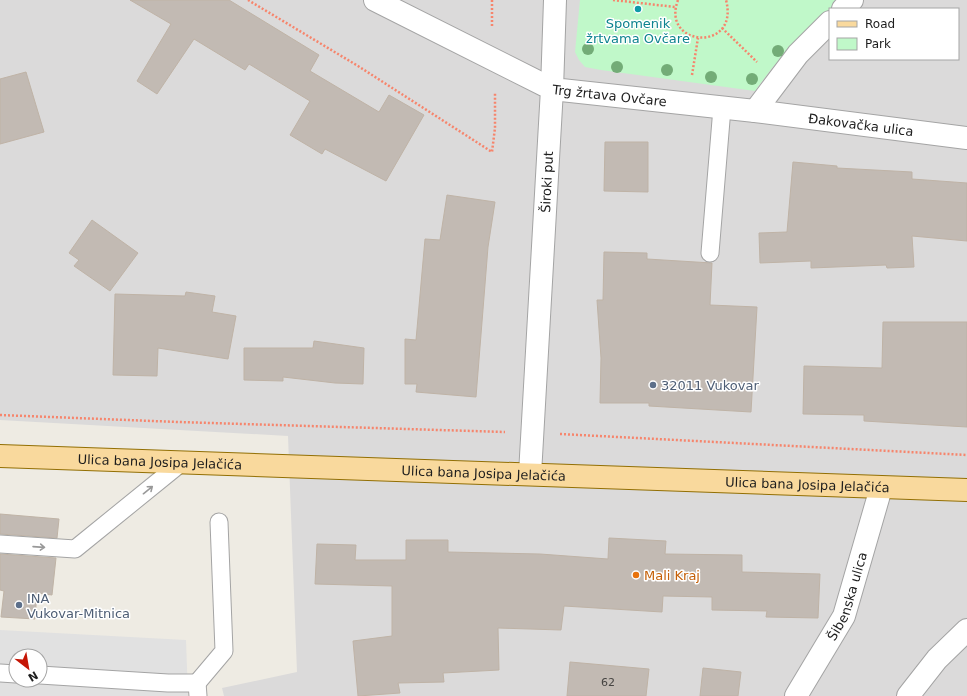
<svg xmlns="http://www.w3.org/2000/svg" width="967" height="696" viewBox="0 0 967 696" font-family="'DejaVu Sans',sans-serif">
	<rect width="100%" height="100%" fill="#eeebe3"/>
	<path fill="#dbdada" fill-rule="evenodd" d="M 0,0 L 967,0 L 967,696 L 224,696 L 222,688 L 297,672 L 288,436 L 0,420 ZM 830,9 L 958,9 L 958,59 L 830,59 Z"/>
	<path fill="#c0f8c9" d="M 580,0 L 839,0 L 772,68 L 755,91 L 601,70 L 585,67 L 579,60 L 575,52 Z"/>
	<path fill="#e1e1e1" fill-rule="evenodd" d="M 0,630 L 186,640 L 188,696 L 0,696 ZM 16,656 L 40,656 L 40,680 L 16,680 Z"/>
	<g fill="#c2bab3" stroke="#bfb3a6">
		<path d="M 130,0 L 229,0 L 319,55 L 310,71 L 379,112 L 389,95 L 424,115 L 386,181 L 325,149 L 322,154 L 290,135 L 310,101 L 249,64 L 245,70 L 194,39 L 157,94 L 137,81 L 171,24 Z"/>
		<path d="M 26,72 L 44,132 L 0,144 L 0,79 Z"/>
		<path d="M 605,142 L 648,142 L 648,192 L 604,191 Z"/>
		<path d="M 793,162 L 837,166 L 837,168 L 912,172 L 912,179 L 967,183 L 967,241 L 912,236 L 914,267 L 887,268 L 886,265 L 811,268 L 811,261 L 760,263 L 759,233 L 787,232 Z"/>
		<path d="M 447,195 L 495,202 L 488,247 L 476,397 L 416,392 L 417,384 L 405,384 L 405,339 L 416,340 L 425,239 L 440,240 Z"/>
		<path d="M 92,220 L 138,253 L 110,291 L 74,266 L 79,260 L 69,253 Z"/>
		<path d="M 604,252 L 647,253 L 647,259 L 712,263 L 710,305 L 757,307 L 751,412 L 649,406 L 649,403 L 600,403 L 601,358 L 597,300 L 603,300 Z"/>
		<path d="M 186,292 L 215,296 L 212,312 L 236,316 L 228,359 L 158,348 L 157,376 L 113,375 L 115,294 L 185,296 Z"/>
		<path d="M 883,322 L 967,322 L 967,427 L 864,421 L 864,415 L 803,414 L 804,366 L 882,368 Z"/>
		<path d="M 314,341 L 364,348 L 363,384 L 335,383 L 283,377 L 283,381 L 244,380 L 244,348 L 313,348 Z"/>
		<path d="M 0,514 L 59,519 L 57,538 L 0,534 Z"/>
		<path d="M 609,538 L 666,541 L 665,554 L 742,555 L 742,572 L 820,574 L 818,618 L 766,617 L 767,611 L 712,610 L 712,597 L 663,596 L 662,612 L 564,606 L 561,630 L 498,628 L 499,670 L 443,673 L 444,682 L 398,683 L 400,693 L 358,696 L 353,641 L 392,636 L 392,586 L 315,584 L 317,544 L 356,545 L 355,560 L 406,560 L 406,540 L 448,540 L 448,552 L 540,554 L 608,559 Z"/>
		<path d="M 0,554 L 56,558 L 52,595 L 37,593 L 35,619 L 1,617 L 4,591 L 0,590 Z"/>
		<path d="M 570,662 L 649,669 L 646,696 L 567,696 Z"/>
		<path d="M 703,668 L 741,672 L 738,696 L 700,696 Z"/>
	</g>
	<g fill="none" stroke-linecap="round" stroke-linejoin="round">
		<g stroke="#a4a4a4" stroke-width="19">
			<g id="lane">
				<path d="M 710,253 L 722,108"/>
				<path d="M 0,544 L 75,549 L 181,463"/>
				<path d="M 0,673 L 16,674"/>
				<path d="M 40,675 L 168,683 L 197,683 L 198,696"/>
				<path d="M 197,683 L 224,651 L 219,522"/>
			</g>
		</g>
		<g stroke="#a4a4a4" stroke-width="24">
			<g id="street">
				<path d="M 375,0 L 552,89 L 530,474"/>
				<path id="s1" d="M 555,0 L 552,89 L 755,111 L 967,138"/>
				<path d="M 843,9 L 852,0"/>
				<path d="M 755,111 L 798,54 L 830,22"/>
				<path id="s2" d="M 796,696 L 844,616 L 881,488"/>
				<path d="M 908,696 L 937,659 L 967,630"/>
			</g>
		</g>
		<g stroke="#926f04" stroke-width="24">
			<g id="primary">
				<path id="s3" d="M 0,456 L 967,490"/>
			</g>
		</g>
		<g stroke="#f6856c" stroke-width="2.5" stroke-dasharray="2 2" stroke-linecap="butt">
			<path d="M 248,0 L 358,66 L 492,152 L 495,128 L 495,92"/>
			<path d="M 492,0 L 492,27"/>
			<path d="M 613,0 L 675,7"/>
			<path d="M 678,0 C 660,47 740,53 726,0"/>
			<path d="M 722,28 L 757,62"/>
			<path d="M 692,75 L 698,38"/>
			<path d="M 0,415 L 178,422 L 505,432"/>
			<path d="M 560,434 L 967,455"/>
		</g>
		<use href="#lane" stroke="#fff" stroke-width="17"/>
		<use href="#street" stroke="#fff" stroke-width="22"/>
		<use href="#primary" stroke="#f9d99d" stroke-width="22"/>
	</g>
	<g fill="#73ac77">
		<circle cx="588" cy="49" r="6"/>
		<circle cx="778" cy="51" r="6"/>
		<circle cx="617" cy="67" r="6"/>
		<circle cx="667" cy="70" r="6"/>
		<circle cx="711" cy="77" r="6"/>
		<circle cx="752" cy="79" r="6"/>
	</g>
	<defs><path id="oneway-shaft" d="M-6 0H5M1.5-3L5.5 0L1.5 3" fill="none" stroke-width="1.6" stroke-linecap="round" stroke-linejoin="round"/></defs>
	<g stroke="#999">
		<use href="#oneway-shaft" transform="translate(148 490) rotate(-39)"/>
		<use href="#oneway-shaft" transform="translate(39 547) rotate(4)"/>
	</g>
	<circle fill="#0f9aa8" stroke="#fff" stroke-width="1.5" cx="638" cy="9" r="4"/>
	<g fill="#5c6f8a" stroke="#fff" stroke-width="1.5">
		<circle cx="653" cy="385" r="4"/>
		<circle cx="19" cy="605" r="4"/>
	</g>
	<circle fill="#e8710a" stroke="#fff" stroke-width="1.5" cx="636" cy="575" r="4"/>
	<g text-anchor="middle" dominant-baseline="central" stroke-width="3" stroke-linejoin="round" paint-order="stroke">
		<g font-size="11" fill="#464442">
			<text x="608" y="682">62</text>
		</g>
		<g font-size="13" fill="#0d838f" stroke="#fff">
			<text x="638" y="23">Spomenik<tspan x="638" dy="15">žrtvama Ovčare</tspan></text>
		</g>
		<g font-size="13" fill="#1d1d1d" stroke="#fff">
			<text stroke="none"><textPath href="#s1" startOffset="147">Trg žrtava Ovčare</textPath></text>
			<text stroke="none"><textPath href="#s1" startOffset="400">Đakovačka ulica</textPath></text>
			<text transform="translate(547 182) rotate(-87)">Široki put</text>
			<text stroke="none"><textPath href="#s3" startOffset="160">Ulica bana Josipa Jelačića</textPath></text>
			<text stroke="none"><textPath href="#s3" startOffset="484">Ulica bana Josipa Jelačića</textPath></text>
			<text stroke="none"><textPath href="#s3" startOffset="808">Ulica bana Josipa Jelačića</textPath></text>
			<text stroke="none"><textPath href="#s2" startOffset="113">Šibenska ulica</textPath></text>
		</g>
		<g font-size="13" fill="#4e5e75" stroke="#fff" text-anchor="start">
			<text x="661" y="385">32011 Vukovar</text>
			<text x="27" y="598">INA<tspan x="27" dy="15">Vukovar-Mitnica</tspan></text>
		</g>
		<g font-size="13" fill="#c56008" stroke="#fff" text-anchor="start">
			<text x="644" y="575">Mali Kraj</text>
		</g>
	</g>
	<rect x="829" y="8" width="130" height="52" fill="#ffffff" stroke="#a5a5a5"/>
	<rect x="837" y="21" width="20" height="6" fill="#f9d99d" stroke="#a5a5a5"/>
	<text x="865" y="28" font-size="12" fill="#1d1d1d">Road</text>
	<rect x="837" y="38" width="20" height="12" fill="#c0f8c9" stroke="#a5a5a5"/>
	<text x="865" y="48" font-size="12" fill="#1d1d1d">Park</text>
	<g transform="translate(28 668) rotate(149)"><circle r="19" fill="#ffffff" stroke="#a5a5a5"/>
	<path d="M0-3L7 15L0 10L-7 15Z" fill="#c51505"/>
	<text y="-6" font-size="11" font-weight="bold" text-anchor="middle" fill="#1d1d1d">N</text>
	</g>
</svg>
